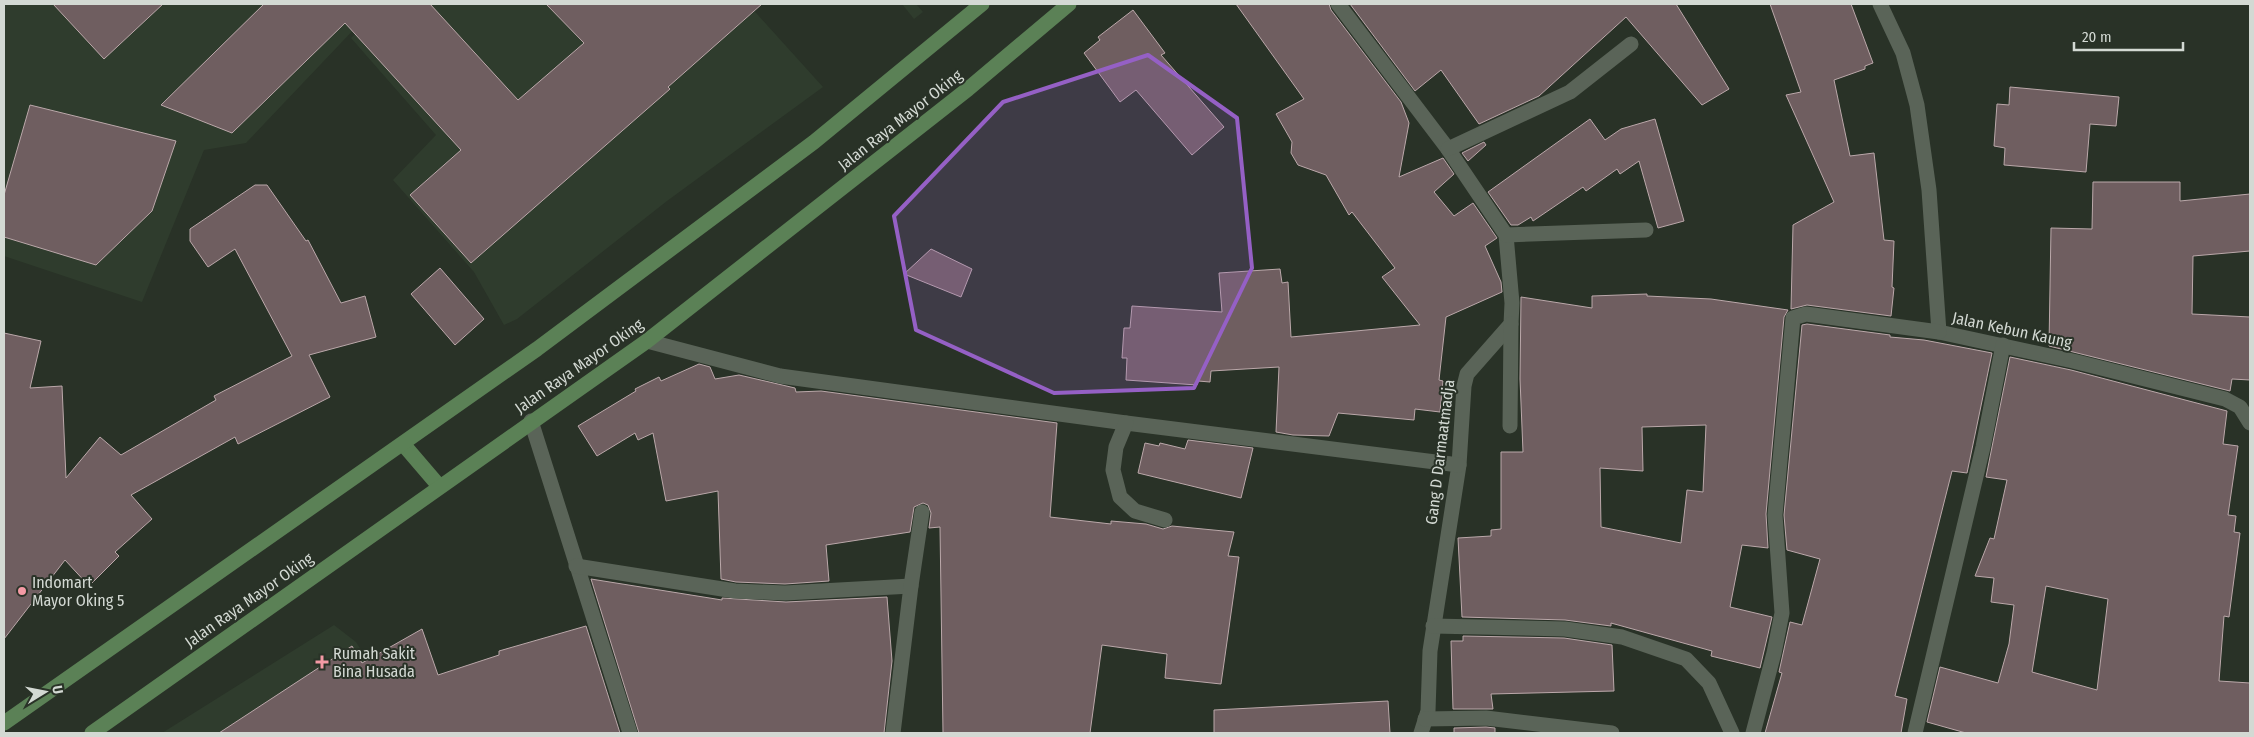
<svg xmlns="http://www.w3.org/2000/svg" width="2254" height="737" viewBox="0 0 2254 737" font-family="'Fira Sans Condensed',sans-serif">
	<rect width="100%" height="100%" fill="#293227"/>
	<g fill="#2f3c2d">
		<path d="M 4,4 L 378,4 L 246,143 L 204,150 L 142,302 L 4,256 Z"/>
		<path d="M 386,4 L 748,4 L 823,87 L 667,201 L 517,319 L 504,325 L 474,272 L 393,180 L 436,135 L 351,38 Z"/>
		<path d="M 902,4 L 916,4 L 923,12 L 914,19 Z"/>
		<path d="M 334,625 L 356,642 L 381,682 L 385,733 L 162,733 Z"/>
	</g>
	<g fill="#6f5e60" stroke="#bba8aa" fill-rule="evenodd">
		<path d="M 53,4 L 163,4 L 104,59 Z"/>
		<path d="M 264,4 L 430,4 L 518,100 L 584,43 L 546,4 L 762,4 L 668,87 L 670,89 L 471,263 L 410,195 L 461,150 L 345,23 L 232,133 L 161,105 Z"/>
		<path d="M 1236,4 L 1329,4 L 1331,10 L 1401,102 L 1409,123 L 1399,177 L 1443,158 L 1454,174 L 1434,192 L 1454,216 L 1473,203 L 1497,238 L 1485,246 L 1501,282 L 1502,292 L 1446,317 L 1439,380 L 1443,381 L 1440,412 L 1415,409 L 1414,420 L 1338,413 L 1329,436 L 1293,435 L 1276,432 L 1279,367 L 1211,371 L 1210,382 L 1198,381 L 1197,385 L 1126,380 L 1127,358 L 1122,358 L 1124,328 L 1130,328 L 1132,306 L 1222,312 L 1219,273 L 1280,269 L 1282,283 L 1288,282 L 1291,337 L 1420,325 L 1382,277 L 1395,268 L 1352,212 L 1349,215 L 1326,175 L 1298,165 L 1291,153 L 1292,142 L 1276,114 L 1304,99 Z"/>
		<path d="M 1350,4 L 1676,4 L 1729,89 L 1702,105 L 1626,17 L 1539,96 L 1479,124 L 1441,70 L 1415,91 Z"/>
		<path d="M 1770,4 L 1851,4 L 1873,63 L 1865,66 L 1865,69 L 1834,80 L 1850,156 L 1874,153 L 1884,240 L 1894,241 L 1892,287 L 1894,288 L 1891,316 L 1807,305 L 1791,309 L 1793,225 L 1834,202 L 1786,95 L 1801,92 Z"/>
		<path d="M 1133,10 L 1165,53 L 1161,55 L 1224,127 L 1192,155 L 1136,90 L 1120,102 L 1084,53 L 1100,40 L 1098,37 Z"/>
		<path d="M 2010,87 L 2119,97 L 2116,126 L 2090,124 L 2086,172 L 2004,165 L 2005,148 L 1994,146 L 1997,104 L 2009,105 Z"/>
		<path d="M 30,105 L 176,141 L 152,211 L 96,265 L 4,237 L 4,195 Z"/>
		<path d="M 1590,119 L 1605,140 L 1621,129 L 1655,119 L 1684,221 L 1658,228 L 1639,161 L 1620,174 L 1617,169 L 1586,191 L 1583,187 L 1533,221 L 1531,217 L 1518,225 L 1511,225 L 1488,192 Z"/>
		<path d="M 1484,142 L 1486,145 L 1468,161 L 1462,153 Z"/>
		<path d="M 2093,182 L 2180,182 L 2180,201 L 2250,194 L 2250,251 L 2193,256 L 2192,314 L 2250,317 L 2250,380 L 2232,379 L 2230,391 L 2049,346 L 2051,228 L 2092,229 Z"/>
		<path d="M 255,185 L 267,185 L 306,241 L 308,240 L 341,303 L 365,296 L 376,337 L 309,355 L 330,397 L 238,444 L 235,437 L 131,495 L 152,519 L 115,552 L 119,556 L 89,586 L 65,560 L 4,639 L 4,333 L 41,341 L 30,388 L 62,386 L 66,478 L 100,437 L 121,455 L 216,400 L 214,396 L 292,356 L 235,249 L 208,267 L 190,241 L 190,229 Z"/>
		<path d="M 931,249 L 972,269 L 961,297 L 904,274 Z"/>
		<path d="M 440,268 L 484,319 L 455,345 L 411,294 Z"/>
		<path d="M 1647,294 L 1647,296 L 1711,299 L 1788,310 L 1784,317 L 1766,514 L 1768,548 L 1742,545 L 1730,607 L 1772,617 L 1760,668 L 1711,656 L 1712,651 L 1611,623 L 1611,626 L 1565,620 L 1462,617 L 1458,538 L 1491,536 L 1491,530 L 1501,529 L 1501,452 L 1523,452 L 1520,379 L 1521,297 L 1592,308 L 1592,296 ZM 1706,425 L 1703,492 L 1687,490 L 1681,543 L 1601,527 L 1600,468 L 1643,471 L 1642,427 Z"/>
		<path d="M 1807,324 L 1890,335 L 1890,337 L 1924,340 L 1992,353 L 1967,473 L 1952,471 L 1895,696 L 1907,699 L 1901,733 L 1765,733 L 1782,673 L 1779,672 L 1790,622 L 1802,625 L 1820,559 L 1787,550 L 1784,515 L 1802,325 Z"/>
		<path d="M 2010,357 L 2071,370 L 2227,411 L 2223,444 L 2238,446 L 2228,515 L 2236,516 L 2234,532 L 2240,533 L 2229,617 L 2224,616 L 2219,681 L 2250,683 L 2250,733 L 1966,733 L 1927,722 L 1940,667 L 1998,683 L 2009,644 L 2014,605 L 1991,602 L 1994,578 L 1975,576 L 1990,538 L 1994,539 L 2007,480 L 1986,477 ZM 2046,586 L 2108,599 L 2097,690 L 2032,672 Z"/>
		<path d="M 699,364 L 710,367 L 715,379 L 739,375 L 795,388 L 796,392 L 821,391 L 1057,423 L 1050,517 L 1111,524 L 1111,521 L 1146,524 L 1163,529 L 1172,526 L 1234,532 L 1228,556 L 1239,557 L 1221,684 L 1165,678 L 1167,654 L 1102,645 L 1090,733 L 943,733 L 940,527 L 929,528 L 931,513 L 928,505 L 923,503 L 914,507 L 910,532 L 826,545 L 829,581 L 785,584 L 736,582 L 721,579 L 718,491 L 666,501 L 653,433 L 638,440 L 635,433 L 597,456 L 578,426 L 636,391 L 635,389 L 659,377 L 661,381 Z"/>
		<path d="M 1188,440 L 1253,448 L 1241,498 L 1138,473 L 1145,443 L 1159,446 L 1160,443 L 1185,449 Z"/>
		<path d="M 591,579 L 722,600 L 722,598 L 786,602 L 887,597 L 892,661 L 884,733 L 639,733 Z"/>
		<path d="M 586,626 L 620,733 L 219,733 L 352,646 L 362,663 L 422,629 L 438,675 L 499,655 L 499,651 Z"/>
		<path d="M 1463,636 L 1564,638 L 1612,645 L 1614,691 L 1491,694 L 1493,709 L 1453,709 L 1451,641 L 1463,641 Z"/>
		<path d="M 1388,701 L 1390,733 L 1214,733 L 1214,710 Z"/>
		<path d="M 1486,727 L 1495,728 L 1495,733 L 1454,733 L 1454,728 Z"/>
	</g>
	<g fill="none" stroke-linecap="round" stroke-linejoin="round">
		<g stroke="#5a6458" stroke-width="15">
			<path d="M 1338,4 L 1448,149 L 1506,235 L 1512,303 L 1511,324 L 1467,374 L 1464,386 L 1459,465 L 1430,651 L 1428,711 L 1421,733"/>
			<path d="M 1880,4 L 1903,53 L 1917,105 L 1929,190 L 1939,332 L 2073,361 L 2225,399 L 2240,407 L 2250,423"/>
			<path d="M 1448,149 L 1570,92 L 1631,44"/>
			<path d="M 1506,235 L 1646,230"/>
			<path d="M 647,341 L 780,376 L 1126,423 L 1459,465"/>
			<path d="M 531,421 L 630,733"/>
			<path d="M 1126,423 L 1116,447 L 1113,470 L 1120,497 L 1135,511 L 1165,520"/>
			<path d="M 1510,426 L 1511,324"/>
			<path d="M 576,566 L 735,591 L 785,593 L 911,586"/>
			<path d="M 1433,626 L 1565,629 L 1622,637 L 1686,659 L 1709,683 L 1732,733"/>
			<path d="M 1425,719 L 1486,718 L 1612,733"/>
			<path d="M 893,733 L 911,586 L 922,512"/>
			<path d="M 1753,733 L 1774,653 L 1782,613 L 1775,515 L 1793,318 L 1806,314 L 1939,332"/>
			<path d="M 1915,733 L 1983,447 L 2003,345"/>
		</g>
		<g stroke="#5b8156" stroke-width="15">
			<path d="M 403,444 L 439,486"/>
			<path d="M 4,723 L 537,349 L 814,142 L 982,4"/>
			<path d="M 92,733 L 647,341 L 968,89 L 1069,4"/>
		</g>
	</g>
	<path fill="#9560c5" fill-opacity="0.2" stroke="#9560c5" stroke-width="4" stroke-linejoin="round" d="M 1148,55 L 1237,118 L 1252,268 L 1194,388 L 1054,393 L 916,330 L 894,216 L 1003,102 Z"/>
	<g fill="#f49aa5" stroke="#293227" stroke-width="2">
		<circle cx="22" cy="591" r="5"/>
		<path d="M319.5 654.5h5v5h5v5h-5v5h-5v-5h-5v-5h5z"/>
	</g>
	<g text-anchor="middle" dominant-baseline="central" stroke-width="4" stroke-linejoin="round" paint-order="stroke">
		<g font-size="16" fill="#d3d9d3" stroke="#293227">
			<text transform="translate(900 120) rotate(-38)">Jalan Raya Mayor Oking</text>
			<text transform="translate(2012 330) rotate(12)">Jalan Kebun Kaung</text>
			<text transform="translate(579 366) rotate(-35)">Jalan Raya Mayor Oking</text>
			<text transform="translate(1440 452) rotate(-83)">Gang D Darmaatmadja</text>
			<text transform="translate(249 600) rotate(-35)">Jalan Raya Mayor Oking</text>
		</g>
		<g font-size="16" fill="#d3d9d3" stroke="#293227" text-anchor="start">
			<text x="32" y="582">Indomart<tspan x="32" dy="18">Mayor Oking 5</tspan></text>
			<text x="333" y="653">Rumah Sakit<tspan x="333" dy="18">Bina Husada</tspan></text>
		</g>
	</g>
	<rect width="2254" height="737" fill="none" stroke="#d3d9d3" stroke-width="10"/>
	<g transform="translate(45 692) rotate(80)" stroke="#293227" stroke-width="4" paint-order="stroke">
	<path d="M0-4L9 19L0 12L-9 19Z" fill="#d3d9d3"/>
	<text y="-8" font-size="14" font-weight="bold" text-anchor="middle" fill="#d3d9d3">U</text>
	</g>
	<path d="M2074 42v8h109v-8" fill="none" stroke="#d3d9d3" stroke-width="2.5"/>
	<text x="2082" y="42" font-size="15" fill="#d3d9d3" stroke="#293227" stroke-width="4" paint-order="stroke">20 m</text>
</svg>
